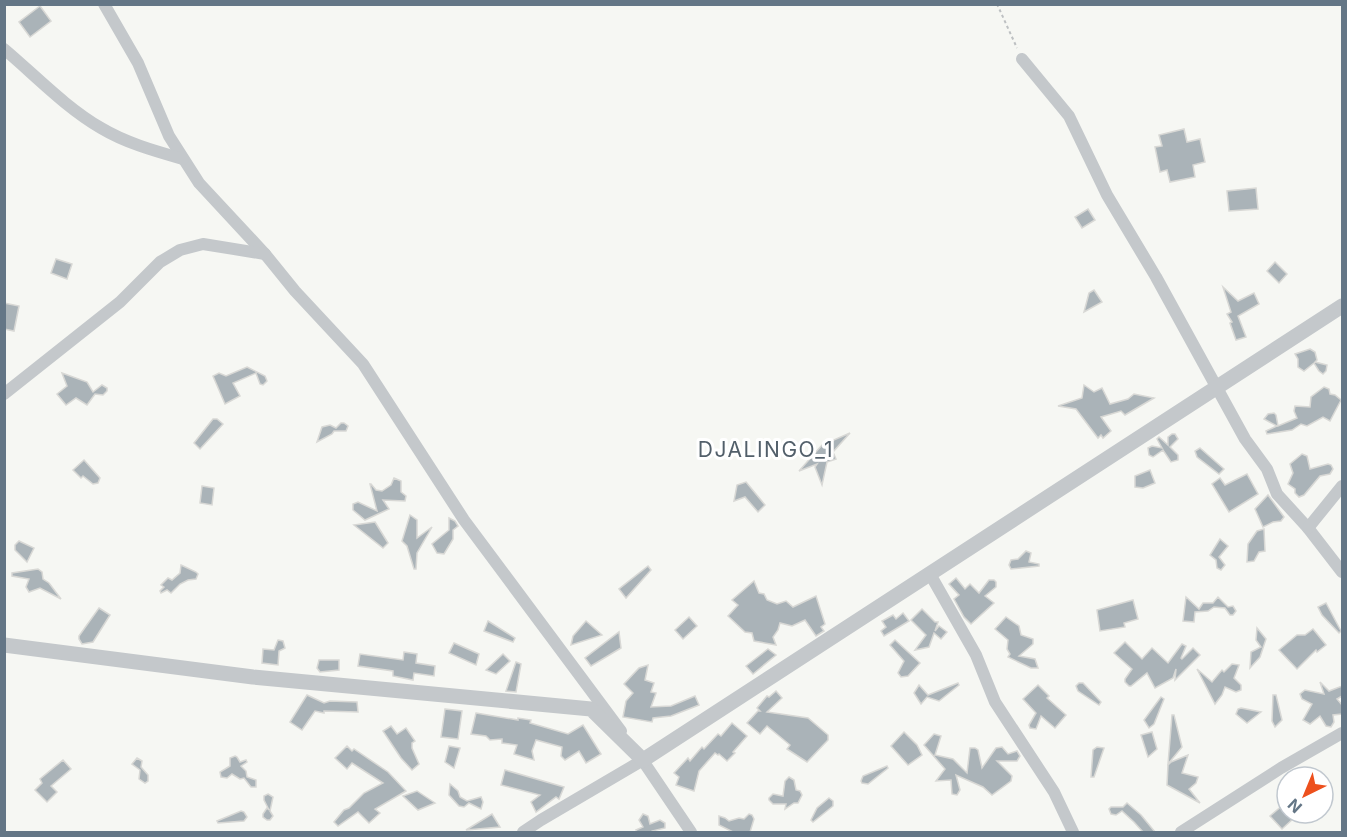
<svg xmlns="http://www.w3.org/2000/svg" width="1347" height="837" viewBox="0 0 1347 837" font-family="Inter,sans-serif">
	<rect width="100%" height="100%" fill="#f6f7f3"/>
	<g fill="#aab3b8" stroke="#d8d8d5" stroke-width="1.5">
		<path d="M 40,6 L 51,21 L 30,37 L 19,22 Z"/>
		<path d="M 1184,129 L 1187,142 L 1200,139 L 1205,162 L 1193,165 L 1195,177 L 1170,182 L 1167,170 L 1160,172 L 1155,147 L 1162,146 L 1159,135 Z"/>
		<path d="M 1256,188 L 1258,209 L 1229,211 L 1227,191 Z"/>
		<path d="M 1088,209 L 1095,220 L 1082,228 L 1075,217 Z"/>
		<path d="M 56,259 L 72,264 L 67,279 L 51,273 Z"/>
		<path d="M 1275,262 L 1287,274 L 1279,283 L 1267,271 Z"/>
		<path d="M 1223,287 L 1238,301 L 1254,293 L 1259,304 L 1238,316 L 1246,337 L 1236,340 L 1230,323 L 1232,322 L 1227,314 L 1231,312 Z"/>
		<path d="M 1094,290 L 1102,302 L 1084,312 L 1089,293 Z"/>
		<path d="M 4,303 L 19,306 L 14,331 L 4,329 Z"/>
		<path d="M 1310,349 L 1315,352 L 1317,360 L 1315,362 L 1327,365 L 1326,371 L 1323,374 L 1319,371 L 1314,363 L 1304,371 L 1298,367 L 1298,359 L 1295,354 Z"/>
		<path d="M 247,367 L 265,376 L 267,381 L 263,385 L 260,384 L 256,373 L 233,383 L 240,396 L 225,404 L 213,376 L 219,373 L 226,376 Z"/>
		<path d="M 62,373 L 87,382 L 93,392 L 102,385 L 107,388 L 107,391 L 103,395 L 95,394 L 87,405 L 76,398 L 66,405 L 57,394 L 67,386 Z"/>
		<path d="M 1084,385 L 1094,392 L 1102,388 L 1110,404 L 1128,399 L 1134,394 L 1154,398 L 1125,415 L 1121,411 L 1101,417 L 1111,431 L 1103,438 L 1101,435 L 1098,438 L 1076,409 L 1058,406 L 1082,398 Z"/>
		<path d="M 1324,387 L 1329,389 L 1330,394 L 1335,395 L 1341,400 L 1330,421 L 1323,417 L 1307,426 L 1301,424 L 1292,430 L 1267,434 L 1266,431 L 1277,426 L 1264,419 L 1268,414 L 1274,413 L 1276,415 L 1278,426 L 1297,418 L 1294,411 L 1295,406 L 1310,407 L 1311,397 Z"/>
		<path d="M 213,419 L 217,419 L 223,424 L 200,449 L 194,443 Z"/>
		<path d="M 341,423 L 344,423 L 348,426 L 346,431 L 334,431 L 332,434 L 317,442 L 322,427 L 330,425 L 336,428 Z"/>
		<path d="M 850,433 L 833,452 L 836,459 L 827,462 L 822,485 L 815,467 L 817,464 L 799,471 L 822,445 Z"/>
		<path d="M 1172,434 L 1175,434 L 1178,439 L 1170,447 L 1178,455 L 1178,460 L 1171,462 L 1163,450 L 1153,457 L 1149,455 L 1148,448 L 1152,446 L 1162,448 L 1157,439 L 1159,437 L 1168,445 L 1168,437 Z"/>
		<path d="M 1200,448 L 1224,469 L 1219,474 L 1197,457 L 1195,451 Z"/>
		<path d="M 1302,454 L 1307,456 L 1310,469 L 1328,464 L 1331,465 L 1333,469 L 1330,474 L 1320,476 L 1304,495 L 1299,497 L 1295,493 L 1295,489 L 1288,484 L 1293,473 L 1290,464 Z"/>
		<path d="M 84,460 L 100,478 L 98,483 L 93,484 L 83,476 L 81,478 L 73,470 Z"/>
		<path d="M 1150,470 L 1155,483 L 1143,488 L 1135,487 L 1135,476 Z"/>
		<path d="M 1247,474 L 1258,494 L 1229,512 L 1212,484 L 1220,478 L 1225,485 Z"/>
		<path d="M 394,478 L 401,481 L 401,492 L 406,496 L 405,501 L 383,500 L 389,509 L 365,520 L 353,510 L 353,504 L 358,502 L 377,511 L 370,484 L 371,484 L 376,490 L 382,491 L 391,485 Z"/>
		<path d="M 746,482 L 765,505 L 758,512 L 745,497 L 734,501 L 737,485 Z"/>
		<path d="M 202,486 L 214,488 L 212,505 L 200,503 Z"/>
		<path d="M 1268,495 L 1284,517 L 1281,521 L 1273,522 L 1263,527 L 1255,509 Z"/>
		<path d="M 410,515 L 417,520 L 417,538 L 432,527 L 417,553 L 416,569 L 414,569 L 407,546 L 402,541 Z"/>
		<path d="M 449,518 L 455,521 L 458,526 L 453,530 L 453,539 L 444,554 L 437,553 L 432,544 L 449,530 Z"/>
		<path d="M 375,522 L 388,543 L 383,548 L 354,525 Z"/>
		<path d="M 1264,529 L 1265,551 L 1259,552 L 1254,561 L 1247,562 L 1248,544 L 1257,531 Z"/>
		<path d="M 1220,539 L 1228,546 L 1219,557 L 1225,565 L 1221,570 L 1217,568 L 1216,560 L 1210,555 Z"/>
		<path d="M 19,541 L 34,548 L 27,562 L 15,550 L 15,545 Z"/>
		<path d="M 1026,551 L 1031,553 L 1029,562 L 1039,564 L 1039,566 L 1011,569 L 1009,565 L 1011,560 L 1018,559 Z"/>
		<path d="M 181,565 L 196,572 L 198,574 L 196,579 L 188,580 L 180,584 L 171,593 L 167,590 L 161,593 L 160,591 L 164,587 L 161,585 L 168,578 L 172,580 L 180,573 Z"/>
		<path d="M 648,566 L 651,570 L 626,598 L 619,589 Z"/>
		<path d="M 38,569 L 42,572 L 43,579 L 49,583 L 61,599 L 40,588 L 29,592 L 26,587 L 29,579 L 12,576 L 12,573 Z"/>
		<path d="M 956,578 L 965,589 L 970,584 L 979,593 L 989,580 L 994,580 L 996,582 L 996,587 L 985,596 L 994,603 L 971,624 L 964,617 L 954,599 L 959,595 L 949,584 Z"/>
		<path d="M 754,581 L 759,593 L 764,594 L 767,600 L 777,604 L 786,601 L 793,607 L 816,596 L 825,624 L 821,627 L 824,631 L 816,636 L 805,620 L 792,626 L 780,623 L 778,630 L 773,637 L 776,645 L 754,641 L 752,633 L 745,632 L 728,616 L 738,605 L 732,600 Z"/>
		<path d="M 1186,597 L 1199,609 L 1203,603 L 1213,603 L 1218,597 L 1228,607 L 1233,606 L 1236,611 L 1233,615 L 1230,615 L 1225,608 L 1214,607 L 1208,611 L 1195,612 L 1194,622 L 1183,621 Z"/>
		<path d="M 1133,600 L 1138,619 L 1124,623 L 1125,627 L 1100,631 L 1097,610 Z"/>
		<path d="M 1326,603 L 1341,631 L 1339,633 L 1322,615 L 1318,607 Z"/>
		<path d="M 99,608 L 110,615 L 93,642 L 82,644 L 79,639 L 79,636 Z"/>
		<path d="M 922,609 L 935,622 L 938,622 L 935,631 L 939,626 L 947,632 L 941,639 L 934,633 L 929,647 L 915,650 L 926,635 L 911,620 Z"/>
		<path d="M 903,613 L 909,621 L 884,636 L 881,631 L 886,627 L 882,621 L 893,615 L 896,619 Z"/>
		<path d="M 689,617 L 697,626 L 683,639 L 675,630 Z"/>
		<path d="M 1006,617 L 1019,626 L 1021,635 L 1033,639 L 1033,644 L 1019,656 L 1035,659 L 1038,668 L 1031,668 L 1008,657 L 1010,654 L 1007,649 L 1008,640 L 995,629 Z"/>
		<path d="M 488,621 L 515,638 L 513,642 L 484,631 Z"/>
		<path d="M 586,621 L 602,635 L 571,645 L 573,636 Z"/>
		<path d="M 1257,628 L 1266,639 L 1260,657 L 1250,668 L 1251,652 L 1261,647 L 1256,640 Z"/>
		<path d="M 1313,629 L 1326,645 L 1317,652 L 1316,650 L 1297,669 L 1279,650 L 1297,635 L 1305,635 Z"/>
		<path d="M 619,632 L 621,648 L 591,666 L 585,658 Z"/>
		<path d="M 278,640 L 283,641 L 285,648 L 279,651 L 278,665 L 262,663 L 263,649 L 274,650 Z"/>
		<path d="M 895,640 L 920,663 L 908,676 L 901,677 L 898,673 L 904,661 L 890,645 Z"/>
		<path d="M 1125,642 L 1142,659 L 1152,648 L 1168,663 L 1182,644 L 1186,646 L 1181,658 L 1182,659 L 1193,648 L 1200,655 L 1175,680 L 1176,669 L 1173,678 L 1155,688 L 1147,673 L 1131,686 L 1129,686 L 1125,682 L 1125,679 L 1132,669 L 1114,653 Z"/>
		<path d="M 454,643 L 479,654 L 476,665 L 449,653 Z"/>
		<path d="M 768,649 L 776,655 L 753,674 L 746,666 Z"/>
		<path d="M 404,652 L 417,654 L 416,663 L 435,666 L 434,676 L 414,673 L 413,680 L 393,676 L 393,671 L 358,666 L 360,654 L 403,660 Z"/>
		<path d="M 503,654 L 510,661 L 496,674 L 486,670 Z"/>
		<path d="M 319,660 L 339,660 L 339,670 L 320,672 L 317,668 Z"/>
		<path d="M 516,662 L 521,664 L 516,692 L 506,691 Z"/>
		<path d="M 1232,664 L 1239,665 L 1234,678 L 1241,685 L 1241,690 L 1236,692 L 1225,687 L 1222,695 L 1215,704 L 1197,669 L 1212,682 L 1222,670 L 1224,672 Z"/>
		<path d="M 648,665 L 645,680 L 654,683 L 651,692 L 656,693 L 651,707 L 671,706 L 695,696 L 699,705 L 671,716 L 653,718 L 652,722 L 623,717 L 626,701 L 633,693 L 624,684 L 639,668 Z"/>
		<path d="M 1320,682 L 1329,691 L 1342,686 L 1342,696 L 1337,699 L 1342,705 L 1342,714 L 1333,715 L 1334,722 L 1331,727 L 1326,726 L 1320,716 L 1310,724 L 1303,720 L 1312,704 L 1302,699 L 1300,694 L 1305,690 L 1324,694 Z"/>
		<path d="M 958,683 L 959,685 L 939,701 L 927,697 L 921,704 L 914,693 L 919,685 L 928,695 Z"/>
		<path d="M 1079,683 L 1083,683 L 1101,702 L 1099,705 L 1078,691 L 1076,686 Z"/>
		<path d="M 1038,685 L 1049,696 L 1047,698 L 1066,715 L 1055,728 L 1041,716 L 1036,729 L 1030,728 L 1029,725 L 1036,713 L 1023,699 Z"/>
		<path d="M 776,691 L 782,698 L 767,712 L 808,718 L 828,735 L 828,740 L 807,762 L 787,749 L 790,745 L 767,726 L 760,734 L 747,723 L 758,711 L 760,711 L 757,708 L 767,696 L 769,697 Z"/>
		<path d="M 307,695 L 324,703 L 330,701 L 357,702 L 358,712 L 324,711 L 324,713 L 315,711 L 302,730 L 290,722 Z"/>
		<path d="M 1273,695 L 1276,695 L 1282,720 L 1275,727 L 1272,721 Z"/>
		<path d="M 1161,697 L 1164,699 L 1154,724 L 1149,728 L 1144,720 Z"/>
		<path d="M 1241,708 L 1261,712 L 1247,723 L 1236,714 L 1238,709 Z"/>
		<path d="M 445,709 L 462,711 L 458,739 L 441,737 Z"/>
		<path d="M 476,713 L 518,720 L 518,718 L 531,720 L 530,723 L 568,734 L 583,725 L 601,754 L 586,763 L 579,751 L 565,760 L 561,756 L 562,747 L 536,740 L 532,751 L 534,760 L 514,754 L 517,745 L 502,743 L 502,739 L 490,740 L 486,736 L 471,734 Z"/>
		<path d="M 1172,715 L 1174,715 L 1182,747 L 1168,764 Z"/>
		<path d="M 732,723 L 747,736 L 733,752 L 735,753 L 727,761 L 719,754 L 718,755 L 715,753 L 699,771 L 694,791 L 676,785 L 679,777 L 674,773 L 688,758 L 690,761 L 702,747 L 704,749 L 718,734 L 721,736 Z"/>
		<path d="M 391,726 L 397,734 L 406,728 L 415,741 L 412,743 L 412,748 L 419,764 L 412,770 L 401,758 L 383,731 Z"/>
		<path d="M 904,732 L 917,745 L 922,755 L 908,765 L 891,746 Z"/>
		<path d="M 1152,732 L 1157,749 L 1148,757 L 1141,735 Z"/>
		<path d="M 934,734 L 941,736 L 935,755 L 953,759 L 967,773 L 970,748 L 975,748 L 978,750 L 982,768 L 996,748 L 1002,747 L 1008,754 L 1017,751 L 1020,756 L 1017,761 L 997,761 L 1012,776 L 1011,781 L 992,795 L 983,787 L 956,775 L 960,790 L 957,795 L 952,794 L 951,780 L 936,781 L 945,769 L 924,745 Z"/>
		<path d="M 347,746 L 352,751 L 354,749 L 388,772 L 406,791 L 375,809 L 380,813 L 369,823 L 358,812 L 338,826 L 334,822 L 344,810 L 349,808 L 364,793 L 383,783 L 352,763 L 347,769 L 335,758 Z"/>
		<path d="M 449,746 L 460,748 L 454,768 L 445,762 Z"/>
		<path d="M 1097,747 L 1104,748 L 1094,777 L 1091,777 L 1093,750 Z"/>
		<path d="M 1188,755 L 1182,773 L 1198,777 L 1196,783 L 1189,789 L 1200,803 L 1167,785 L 1168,765 L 1171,762 Z"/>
		<path d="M 235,756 L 237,757 L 240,762 L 246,760 L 247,762 L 241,766 L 246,771 L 247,777 L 256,780 L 256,787 L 251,787 L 244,778 L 240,779 L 232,774 L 227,778 L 221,777 L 220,772 L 230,766 L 230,758 Z"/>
		<path d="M 137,758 L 142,761 L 141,767 L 148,775 L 148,781 L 145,783 L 139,779 L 140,770 L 132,764 Z"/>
		<path d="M 63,760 L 71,769 L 51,786 L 57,792 L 47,802 L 35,790 L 42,783 L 40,779 Z"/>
		<path d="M 887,766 L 888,768 L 868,784 L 862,783 L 861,781 L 863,776 Z"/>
		<path d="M 505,770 L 564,787 L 559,799 L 556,797 L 536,812 L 531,802 L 540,795 L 501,785 Z"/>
		<path d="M 789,777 L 794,780 L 796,790 L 800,791 L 802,795 L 798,803 L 794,803 L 785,809 L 786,804 L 773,804 L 769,800 L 769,798 L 773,794 L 783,796 L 785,781 Z"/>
		<path d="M 450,784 L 458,791 L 460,797 L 467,801 L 481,797 L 483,802 L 481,809 L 469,803 L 464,807 L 459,806 L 449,795 Z"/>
		<path d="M 417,791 L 435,803 L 418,810 L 403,796 Z"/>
		<path d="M 268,794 L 273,797 L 270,811 L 273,816 L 270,820 L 267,820 L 263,817 L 263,814 L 267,808 L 269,810 L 264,800 L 264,796 Z"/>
		<path d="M 829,798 L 833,801 L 833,806 L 813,822 L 811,820 L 817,808 Z"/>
		<path d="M 1127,803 L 1141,815 L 1155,832 L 1143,832 L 1134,822 L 1122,811 L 1116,815 L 1111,814 L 1109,809 L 1111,807 L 1123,807 Z"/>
		<path d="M 1283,805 L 1287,809 L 1287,813 L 1290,813 L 1294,818 L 1282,829 L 1270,816 Z"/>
		<path d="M 241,811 L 244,812 L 247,817 L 244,821 L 218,823 L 217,821 Z"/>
		<path d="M 492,814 L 500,827 L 466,830 Z"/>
		<path d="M 643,814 L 648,816 L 650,824 L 660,820 L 665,823 L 665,828 L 652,831 L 652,832 L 637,832 L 636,830 L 643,827 L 639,820 Z"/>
		<path d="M 749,814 L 752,815 L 754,819 L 750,832 L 733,832 L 719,825 L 719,816 L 725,818 L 729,821 L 739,818 L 744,819 Z"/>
	</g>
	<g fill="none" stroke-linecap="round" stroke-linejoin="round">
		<path stroke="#bdc0c2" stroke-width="2" stroke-dasharray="3 3" stroke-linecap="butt" d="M 997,4 L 1017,48"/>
		<g stroke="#c4c8cb" stroke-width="12">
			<path d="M 104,4 L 138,63 L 169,136 L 199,183 L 265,254 L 295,291 L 363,364 L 464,520 L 621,731"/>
			<path d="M 4,49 C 36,76 65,107 101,128 C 126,143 155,151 183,159"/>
			<path d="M 1022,59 L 1069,116 L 1107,195 L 1156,277 L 1245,439 L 1267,469 L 1277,494 L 1308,528 L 1342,572"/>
			<path d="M 4,394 L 120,302 L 160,262 L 180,250 L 203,244 L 265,254"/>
			<path d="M 1308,528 L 1342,486"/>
			<path d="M 930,574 L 976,655 L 995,702 L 1054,792 L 1073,832"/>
			<path d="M 639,755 L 691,832"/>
			<path d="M 523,832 L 541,820 L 643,760"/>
			<path d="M 1181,832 L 1281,768 L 1342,733"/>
		</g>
		<path stroke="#c4c8cb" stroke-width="15" d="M 4,645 L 253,677 L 591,709 L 643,760 L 1342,306"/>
	</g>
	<g text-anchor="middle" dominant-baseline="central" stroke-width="6" stroke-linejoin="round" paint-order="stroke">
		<g font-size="21" letter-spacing="1.5" fill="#525f6a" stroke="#fff">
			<text x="766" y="449">DJALINGO_1</text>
		</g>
	</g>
	<rect width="1347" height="837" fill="none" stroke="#647686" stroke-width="12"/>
	<g transform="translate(1305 795) rotate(223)"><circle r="28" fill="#ffffff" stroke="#c1c8cf" stroke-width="1.5"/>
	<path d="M0-4.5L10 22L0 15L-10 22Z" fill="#ed501d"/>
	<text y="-9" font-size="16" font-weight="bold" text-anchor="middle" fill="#647686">N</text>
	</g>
</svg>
